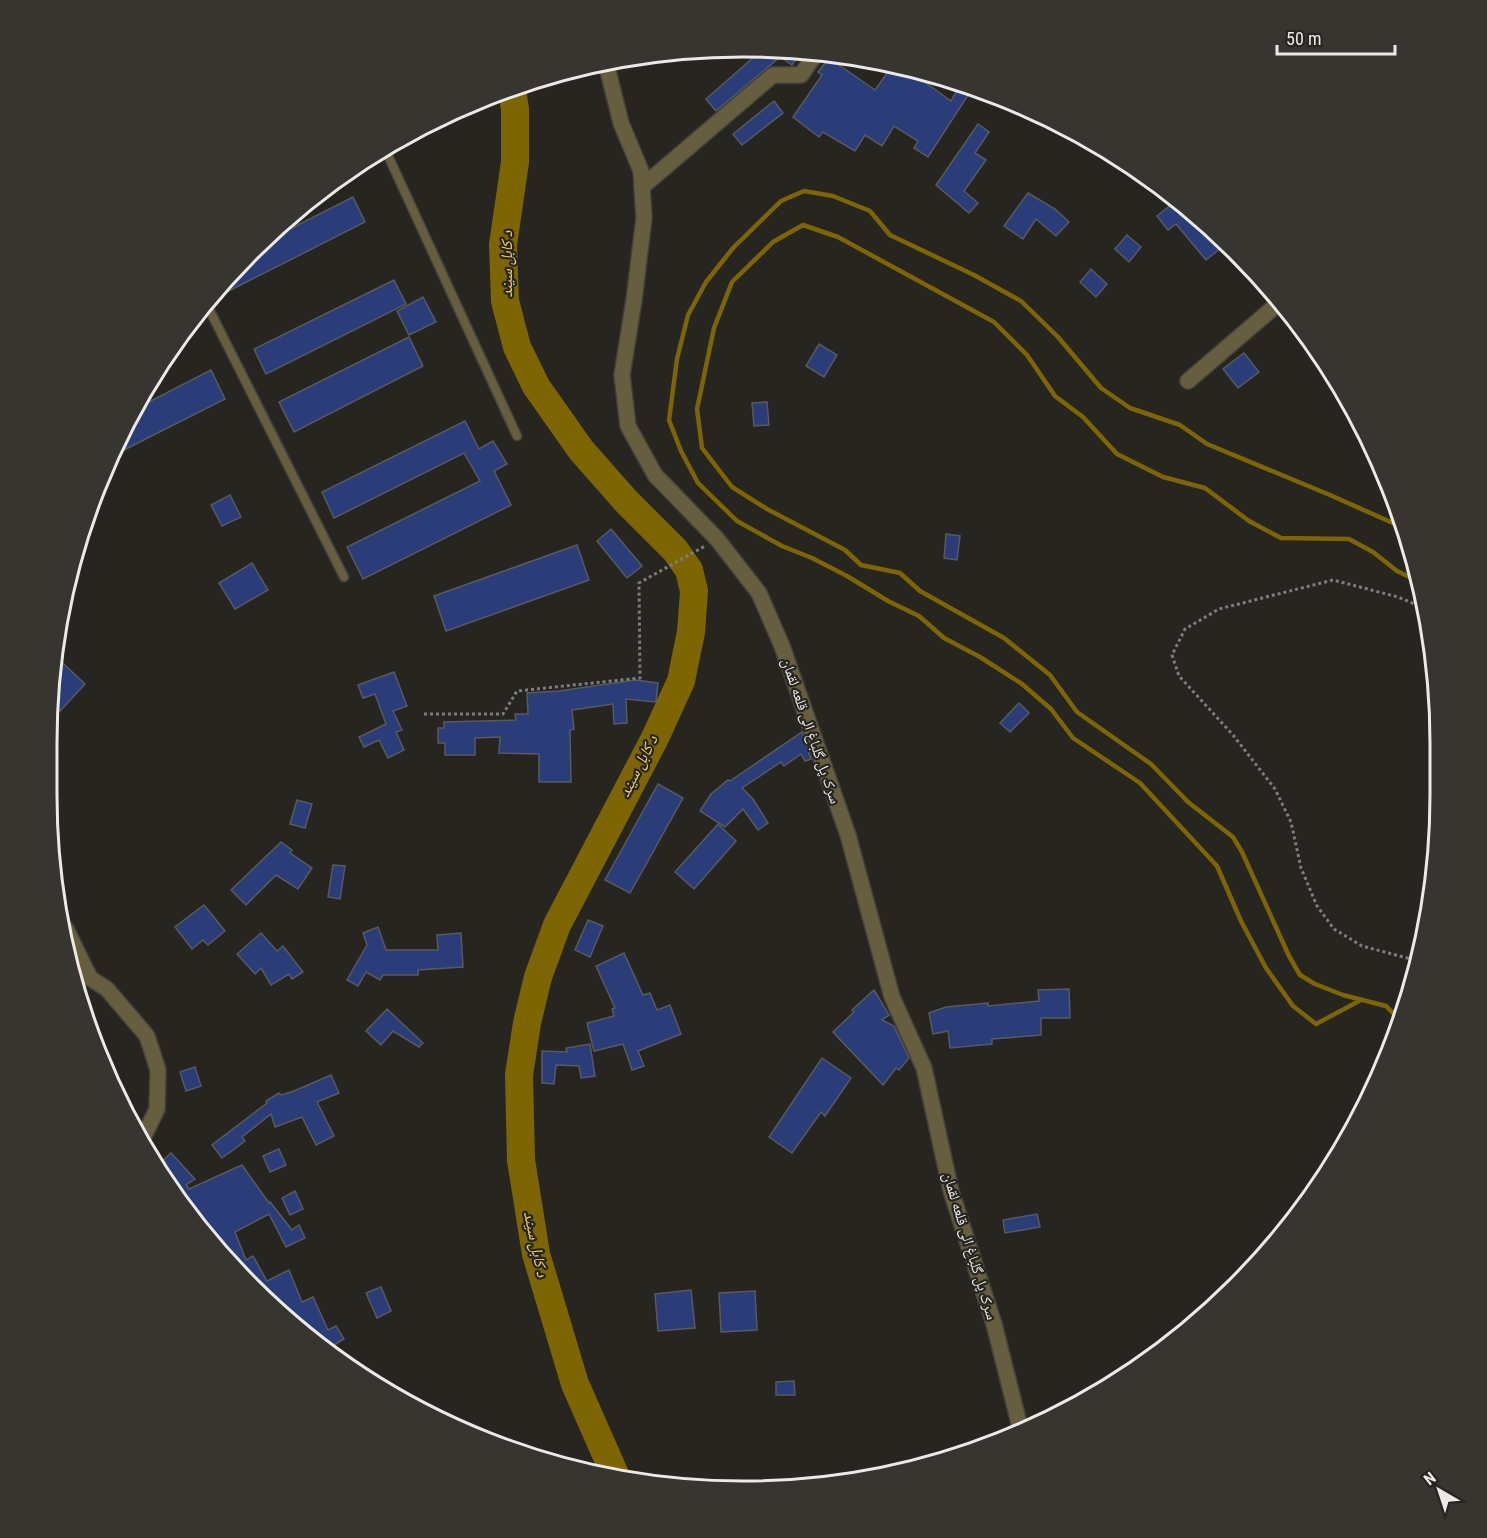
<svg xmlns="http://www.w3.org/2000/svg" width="1487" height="1538" viewBox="0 0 1487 1538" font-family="'Roboto Condensed','Noto Naskh Arabic',sans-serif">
	<rect width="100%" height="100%" fill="#27251f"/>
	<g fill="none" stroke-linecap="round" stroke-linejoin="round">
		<g stroke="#7d6602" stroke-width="4.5">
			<path d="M 1361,1000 L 1316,1024 L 1293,1006 L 1266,968 L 1241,921 L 1217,866 L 1140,783 L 1073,738 L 1051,709 L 1022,684 L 980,657 L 944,638 L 919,616 L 888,601 L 847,576 L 812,558 L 782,546 L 737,521 L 698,483 L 681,451 L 669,420 L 677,359 L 688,315 L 706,282 L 733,248 L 781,201 L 804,191 L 833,196 L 870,211 L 890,235 L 974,275 L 1021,301 L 1058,337 L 1101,388 L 1130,408 L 1180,425 L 1207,444 L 1330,495 L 1404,528"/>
			<path d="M 1400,1020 L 1386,1006 L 1343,995 L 1315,984 L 1300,975 L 1289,956 L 1242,852 L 1233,837 L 1188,802 L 1151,764 L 1077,712 L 1050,675 L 1004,638 L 920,591 L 900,573 L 861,565 L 845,550 L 767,509 L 732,487 L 702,448 L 697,409 L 714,328 L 732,282 L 773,242 L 803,225 L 838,237 L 994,322 L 1027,355 L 1055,396 L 1083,417 L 1117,454 L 1163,477 L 1205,488 L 1249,521 L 1281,538 L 1349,539 L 1373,552 L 1397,571 L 1420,582"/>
		</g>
		<path stroke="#7d6602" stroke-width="28" d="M 512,90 L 515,109 L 515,162 L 503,245 L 505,301 L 517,347 L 536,386 L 581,450 L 626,501 L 675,550 L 689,570 L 694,591 L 691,632 L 681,681 L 655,738 L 557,925 L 538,977 L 527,1023 L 519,1075 L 521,1160 L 536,1254 L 575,1384 L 616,1477"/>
	</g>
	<g fill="#2a3d79" stroke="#585a61" stroke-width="1.5">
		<path d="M 762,50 L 802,51 L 792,65 L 780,57 L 716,111 L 706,99 Z"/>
		<path d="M 829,58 L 875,90 L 892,66 L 908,70 L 951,101 L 962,82 L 974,86 L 928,157 L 914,148 L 918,141 L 894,126 L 882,146 L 865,135 L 855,151 L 823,132 L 819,137 L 793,117 L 822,75 L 818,72 Z"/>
		<path d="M 774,101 L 783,113 L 742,145 L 733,134 Z"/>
		<path d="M 978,124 L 989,132 L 975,153 L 986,160 L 964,191 L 978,203 L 969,213 L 936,185 Z"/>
		<path d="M 1028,193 L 1055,209 L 1069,222 L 1056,236 L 1036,219 L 1023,239 L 1004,226 Z"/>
		<path d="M 353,197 L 365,222 L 211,300 L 210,298 L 219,284 L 264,242 Z"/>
		<path d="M 1177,200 L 1203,219 L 1226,244 L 1206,260 L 1176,224 L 1168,230 L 1157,216 Z"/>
		<path d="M 1127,235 L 1141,247 L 1129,262 L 1115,249 Z"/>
		<path d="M 1091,269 L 1107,284 L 1096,297 L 1080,282 Z"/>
		<path d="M 394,280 L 406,304 L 266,374 L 254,349 Z"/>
		<path d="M 423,297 L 436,322 L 409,335 L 397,311 Z"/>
		<path d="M 409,337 L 423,366 L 294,432 L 279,402 Z"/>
		<path d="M 819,344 L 837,355 L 824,377 L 806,366 Z"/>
		<path d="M 1244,353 L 1259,372 L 1238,388 L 1223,369 Z"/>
		<path d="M 211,370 L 225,399 L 112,456 L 133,410 Z"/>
		<path d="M 767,402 L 769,425 L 754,426 L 752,403 Z"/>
		<path d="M 465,421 L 479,449 L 493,441 L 507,464 L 494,471 L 511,505 L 363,579 L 347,547 L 480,481 L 464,453 L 334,518 L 322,492 Z"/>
		<path d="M 230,495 L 241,517 L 222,526 L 211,505 Z"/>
		<path d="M 611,529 L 642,566 L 627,578 L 597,541 Z"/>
		<path d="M 946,534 L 960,536 L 957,560 L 944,558 Z"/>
		<path d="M 577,545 L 589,580 L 446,631 L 434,596 Z"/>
		<path d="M 252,563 L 268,590 L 235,609 L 219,583 Z"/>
		<path d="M 52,653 L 85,684 L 60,711 L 50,702 Z"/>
		<path d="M 394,672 L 407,706 L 393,711 L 402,730 L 396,732 L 404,750 L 388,758 L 379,740 L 364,747 L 359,737 L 386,724 L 375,694 L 363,698 L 358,685 Z"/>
		<path d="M 635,680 L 658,683 L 656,702 L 626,699 L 627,723 L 614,724 L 613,704 L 572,710 L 574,729 L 570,730 L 571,782 L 539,782 L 539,754 L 499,753 L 500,737 L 475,738 L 475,755 L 445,755 L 445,743 L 438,743 L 438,728 L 444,728 L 444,722 L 516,720 L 515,714 L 528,714 L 527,693 L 559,691 Z"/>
		<path d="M 1019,703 L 1029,713 L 1010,732 L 1000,723 Z"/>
		<path d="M 802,732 L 811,759 L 805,761 L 801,754 L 784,766 L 781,762 L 742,788 L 753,799 L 768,823 L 758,830 L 743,809 L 725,827 L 700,811 L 711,794 L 728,780 L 730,781 Z"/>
		<path d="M 658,784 L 683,798 L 630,893 L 605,880 Z"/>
		<path d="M 297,800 L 312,804 L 305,828 L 290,824 Z"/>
		<path d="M 718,824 L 736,841 L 694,889 L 675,872 Z"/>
		<path d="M 281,842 L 292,850 L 290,853 L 312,868 L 298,889 L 276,875 L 246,905 L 231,890 Z"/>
		<path d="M 333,865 L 345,866 L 340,899 L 328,897 Z"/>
		<path d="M 204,905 L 225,931 L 208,945 L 203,940 L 192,949 L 175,927 Z"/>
		<path d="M 588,920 L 603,926 L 590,957 L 575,950 Z"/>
		<path d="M 378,927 L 386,950 L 438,950 L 437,935 L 461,933 L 463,967 L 418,970 L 418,975 L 383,975 L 380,980 L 366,972 L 358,986 L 347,980 L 367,945 L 363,933 Z"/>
		<path d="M 261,933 L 277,951 L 283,946 L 303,972 L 292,979 L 289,974 L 271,985 L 261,968 L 255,974 L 237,954 Z"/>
		<path d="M 624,953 L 643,995 L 650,993 L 657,1010 L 670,1005 L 681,1034 L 638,1051 L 644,1066 L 632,1070 L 623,1044 L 594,1051 L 587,1023 L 614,1016 L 612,1009 L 615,1008 L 596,966 Z"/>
		<path d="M 1069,989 L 1070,1018 L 1041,1018 L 1041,1035 L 992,1039 L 992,1044 L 950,1048 L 948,1031 L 933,1034 L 929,1013 L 946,1007 L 988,1003 L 988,1006 L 1039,1001 L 1038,990 Z"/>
		<path d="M 874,990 L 889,1015 L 882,1020 L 894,1026 L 909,1058 L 899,1070 L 896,1068 L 883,1085 L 833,1032 L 854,1012 L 852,1010 Z"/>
		<path d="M 387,1009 L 423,1043 L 419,1047 L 393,1031 L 381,1045 L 366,1031 Z"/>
		<path d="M 590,1044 L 595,1076 L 581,1078 L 579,1066 L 556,1065 L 554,1084 L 542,1083 L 542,1051 L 567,1052 L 566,1048 Z"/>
		<path d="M 822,1058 L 851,1078 L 825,1116 L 821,1112 L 792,1153 L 769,1137 Z"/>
		<path d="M 195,1067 L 201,1086 L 186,1091 L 180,1072 Z"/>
		<path d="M 331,1075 L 339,1093 L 317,1102 L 334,1136 L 316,1145 L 302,1117 L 275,1127 L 271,1114 L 242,1137 L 245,1141 L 222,1158 L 212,1145 L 267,1103 L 266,1101 L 279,1093 L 281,1095 L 294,1091 Z"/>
		<path d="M 279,1149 L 286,1165 L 270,1172 L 263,1156 Z"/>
		<path d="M 171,1153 L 195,1179 L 186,1185 L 189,1189 L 242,1165 L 269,1203 L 270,1202 L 292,1230 L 299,1225 L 305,1238 L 286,1247 L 269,1214 L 235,1232 L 246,1260 L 253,1256 L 267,1281 L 289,1270 L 302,1302 L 313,1297 L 328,1330 L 336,1326 L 344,1339 L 327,1349 L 284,1318 L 202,1226 L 185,1198 L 180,1201 L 164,1182 L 156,1167 Z"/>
		<path d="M 295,1191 L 303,1209 L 290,1215 L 282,1198 Z"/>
		<path d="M 1037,1214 L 1040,1227 L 1005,1233 L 1003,1220 Z"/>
		<path d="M 381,1287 L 391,1311 L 377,1318 L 366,1293 Z"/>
		<path d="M 691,1290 L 695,1328 L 658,1331 L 655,1294 Z"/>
		<path d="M 755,1291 L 757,1330 L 721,1332 L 719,1293 Z"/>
		<path d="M 794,1381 L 795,1395 L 776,1395 L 776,1382 Z"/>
	</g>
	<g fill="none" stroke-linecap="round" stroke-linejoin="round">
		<g stroke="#43413b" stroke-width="11">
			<g id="service">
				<path d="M 385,149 L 517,436"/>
				<path d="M 206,303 L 344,577"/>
			</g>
		</g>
		<g stroke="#43413b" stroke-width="18">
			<g id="minor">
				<path d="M 642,187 L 773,75 L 801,75 L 817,52"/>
				<path d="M 1188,381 L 1280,302"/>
			</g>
		</g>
		<g stroke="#43413b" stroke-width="18">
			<g id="tertiary">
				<path d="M 606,63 L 621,123 L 641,171 L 644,218 L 634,300 L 622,375 L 628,426 L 655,475 L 717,539 L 759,593 L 782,646 L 848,835 L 892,997 L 924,1068 L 951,1191 L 994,1324 L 1021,1431"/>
				<path d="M 59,923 L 66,929 L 90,978 L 107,989 L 147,1036 L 158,1070 L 157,1109 L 142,1140"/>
			</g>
		</g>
		<g stroke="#7f7d79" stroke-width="3" stroke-dasharray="3 3" stroke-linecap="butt">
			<path d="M 424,714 L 503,714 L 517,691 L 640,678 L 639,583 L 705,546"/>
			<path d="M 1419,964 L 1411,959 L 1362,946 L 1334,929 L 1317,906 L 1301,868 L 1291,822 L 1275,789 L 1233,735 L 1179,676 L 1172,655 L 1185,629 L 1219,609 L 1333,580 L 1398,597 L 1424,608"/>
		</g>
		<use href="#service" stroke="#675e3f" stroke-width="8"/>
		<use href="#minor" stroke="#675e3f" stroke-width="15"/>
		<use href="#tertiary" stroke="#675e3f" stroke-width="15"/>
	</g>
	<g text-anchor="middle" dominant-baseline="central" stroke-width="4.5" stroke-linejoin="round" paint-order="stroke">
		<g font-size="15" fill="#eceae7" stroke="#27251f">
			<text transform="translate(811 731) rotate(71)">سرک پل گلباغ الی قلعه لقمان</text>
			<text transform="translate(970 1246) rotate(73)">سرک پل گلباغ الی قلعه لقمان</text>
		</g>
		<g font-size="16" font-style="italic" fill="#f5d565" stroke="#27251f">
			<text transform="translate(506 264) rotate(-90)">د کابل سيند</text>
			<text transform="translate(638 766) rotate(-63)">د کابل سيند</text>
			<text transform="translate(536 1244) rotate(78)">د کابل سيند</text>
		</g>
	</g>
	<path d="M0 0H1487V1538H0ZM743 57H744A686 686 0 0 1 1430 743V795A686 686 0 0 1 744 1481H743A686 686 0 0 1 57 795V743A686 686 0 0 1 743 57Z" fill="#37352f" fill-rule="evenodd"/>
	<path fill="none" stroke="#eceae7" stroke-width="3" d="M743 57H744A686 686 0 0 1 1430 743V795A686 686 0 0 1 744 1481H743A686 686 0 0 1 57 795V743A686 686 0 0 1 743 57Z"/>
	<g transform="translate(1439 1490) rotate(321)" stroke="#27251f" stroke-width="4.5" paint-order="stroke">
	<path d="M0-4.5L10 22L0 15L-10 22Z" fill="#eceae7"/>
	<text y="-9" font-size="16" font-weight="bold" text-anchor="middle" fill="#eceae7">N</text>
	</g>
	<path d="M1277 45v9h118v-9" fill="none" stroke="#eceae7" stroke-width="3"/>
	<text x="1286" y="45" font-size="18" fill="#eceae7" stroke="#27251f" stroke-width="4.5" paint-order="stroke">50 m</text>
</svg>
